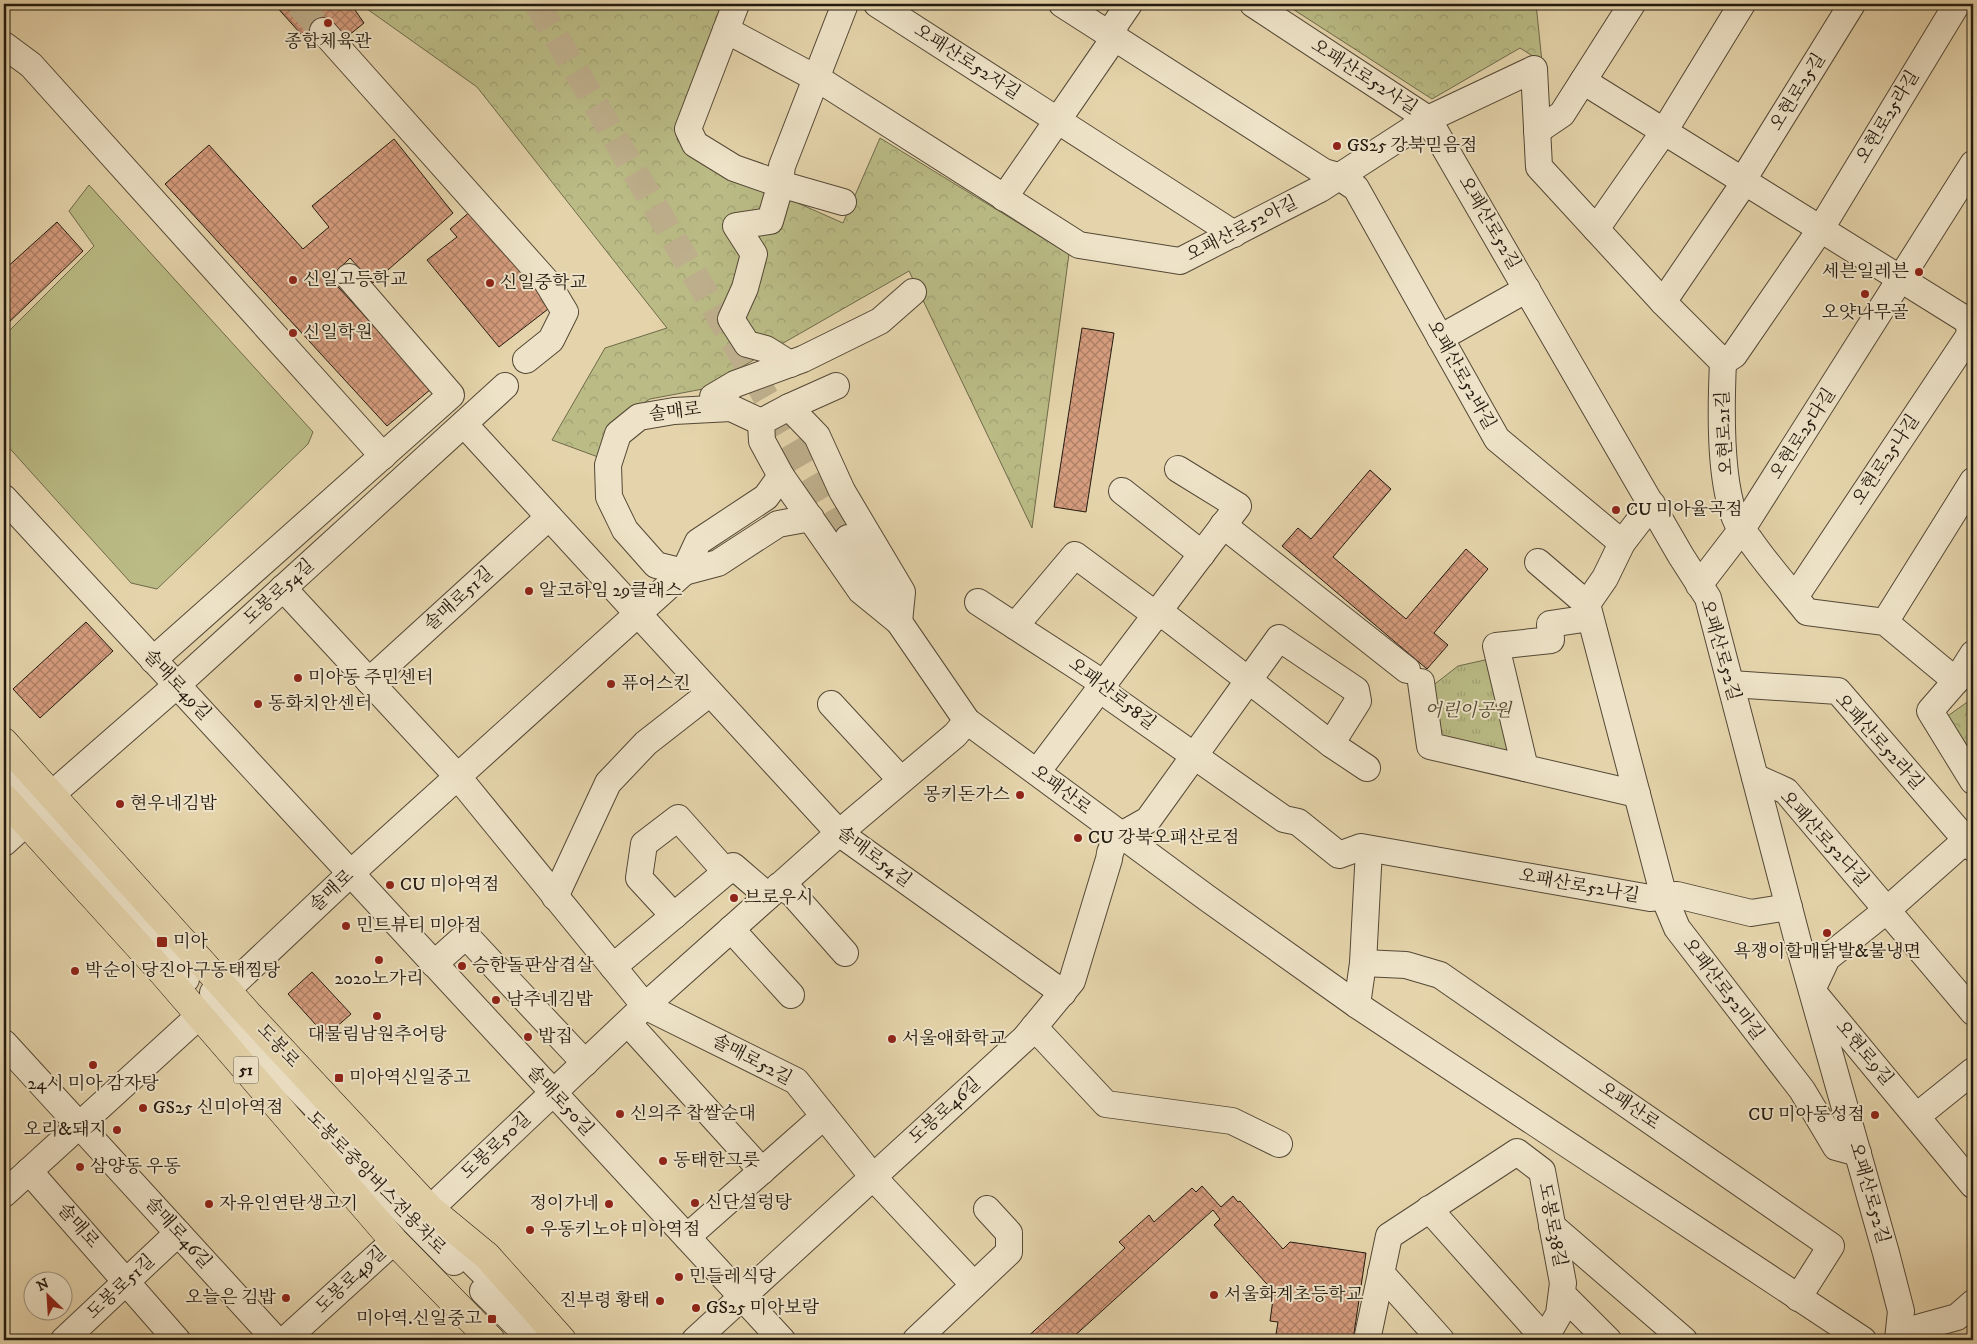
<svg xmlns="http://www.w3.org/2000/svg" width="1977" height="1344" viewBox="0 0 1977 1344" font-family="'IM FELL DW Pica','Noto Serif KR',serif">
	<defs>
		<pattern id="grass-tufts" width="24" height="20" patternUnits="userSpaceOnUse" patternTransform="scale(1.25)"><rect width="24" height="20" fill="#babb85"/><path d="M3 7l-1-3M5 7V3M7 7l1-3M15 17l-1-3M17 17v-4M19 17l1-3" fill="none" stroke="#a0a072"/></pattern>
		<pattern id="forest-crowns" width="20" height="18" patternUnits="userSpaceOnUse" patternTransform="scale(1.25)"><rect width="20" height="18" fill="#babb85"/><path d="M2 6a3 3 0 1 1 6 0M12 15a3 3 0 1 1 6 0" fill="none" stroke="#a0a072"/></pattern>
		<pattern id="building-cross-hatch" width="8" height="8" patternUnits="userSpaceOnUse" patternTransform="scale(1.25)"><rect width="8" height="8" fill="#d69d7f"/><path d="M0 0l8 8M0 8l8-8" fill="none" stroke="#ad7f66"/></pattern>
	</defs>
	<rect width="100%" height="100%" fill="#e5d4ab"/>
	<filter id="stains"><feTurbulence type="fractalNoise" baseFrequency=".004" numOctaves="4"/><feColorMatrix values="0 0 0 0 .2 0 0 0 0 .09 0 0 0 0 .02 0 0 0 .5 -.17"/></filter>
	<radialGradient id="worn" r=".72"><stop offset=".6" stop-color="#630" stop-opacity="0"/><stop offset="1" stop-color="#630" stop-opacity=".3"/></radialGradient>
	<path fill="url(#grass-tufts)" stroke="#6e6a4a" d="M 1498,657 L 1525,768 L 1432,747 L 1422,694 L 1458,666 Z"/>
	<g fill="url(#forest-crowns)" stroke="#6e6a4a">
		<path d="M 360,4 L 728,4 L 677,139 L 689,155 L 843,223 L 880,138 L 1069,254 L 1032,528 L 909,271 L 703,389 L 650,399 L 609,425 L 598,457 L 552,440 L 605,348 L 667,328 L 477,87 Z"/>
		<path d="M 1285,4 L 1536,4 L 1542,62 L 1520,48 L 1432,99 Z"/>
		<path d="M 1973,698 L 1973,780 L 1942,720 Z"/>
	</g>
	<path fill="#babb85" stroke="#6e6a4a" d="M 89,185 L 313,432 L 308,444 L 157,589 L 131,583 L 4,442 L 4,336 L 94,246 L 69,211 Z"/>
	<g fill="url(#building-cross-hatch)" stroke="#231a0f">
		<path d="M 274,4 L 363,4 L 355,10 L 364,23 L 343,40 L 332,24 L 309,43 Z"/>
		<path d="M 394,139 L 453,213 L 373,283 L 350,258 L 330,278 L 431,389 L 387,426 L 165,184 L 209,145 L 303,249 L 329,227 L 312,206 Z"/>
		<path d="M 472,210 L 552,306 L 499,347 L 427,260 L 457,237 L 450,229 Z"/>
		<path d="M 57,222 L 83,251 L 4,327 L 4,270 Z"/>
		<path d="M 1082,328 L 1114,333 L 1086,512 L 1054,507 Z"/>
		<path d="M 1370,470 L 1391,489 L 1333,557 L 1406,619 L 1466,549 L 1488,569 L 1434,633 L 1448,645 L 1427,669 L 1282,546 L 1298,528 L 1311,539 Z"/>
		<path d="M 86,622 L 113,651 L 40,718 L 13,689 Z"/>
		<path d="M 312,972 L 351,1014 L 326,1036 L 288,994 Z"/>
		<path d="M 1202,1186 L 1221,1207 L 1233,1196 L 1238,1202 L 1240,1201 L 1283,1249 L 1290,1242 L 1366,1253 L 1353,1340 L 1275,1340 L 1278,1322 L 1270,1321 L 1274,1292 L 1214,1225 L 1220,1219 L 1213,1210 L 1070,1340 L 1024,1340 L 1125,1248 L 1119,1242 L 1149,1215 L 1154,1222 L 1192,1188 L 1196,1192 Z"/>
	</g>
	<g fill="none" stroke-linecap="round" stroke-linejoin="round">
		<g stroke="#beaf8c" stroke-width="26" stroke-dasharray="26 13" stroke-linecap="butt">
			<path d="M 298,4 L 323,31"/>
			<path d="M 537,4 L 848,538"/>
		</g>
		<g stroke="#544836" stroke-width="28">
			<g id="minor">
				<path d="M 736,4 L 688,129 L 695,144 L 734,168 L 780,184 L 843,202"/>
				<path d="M 877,4 L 1234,234"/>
				<path d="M 1062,4 L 1324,172 L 1338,176 L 1356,188 L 1497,439 L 1622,543"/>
				<path d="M 1253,4 L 1428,119 L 1681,556 L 1708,598 L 1798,942 L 1886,1253 L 1901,1311 L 1898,1340"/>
				<path d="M 726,30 L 823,82 L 1079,245 L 1180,261 L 1320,189 L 1428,119 L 1534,69 L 1539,167 L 1663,302 L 1723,362 C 1721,406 1719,477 1735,518 C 1738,526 1745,534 1750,540 C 1767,565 1788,588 1807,612 L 1885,622 L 1956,681"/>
				<path d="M 323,31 L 547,282 L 565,312 L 551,340 L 526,360"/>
				<path d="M 4,45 L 31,65 L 383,456"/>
				<path d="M 1583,81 L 1973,324"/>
				<path d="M 1537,131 L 1562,114 L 1632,4"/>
				<path d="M 1004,198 L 1108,47 L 1116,23 L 1129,4"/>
				<path d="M 1596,229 L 1663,133 L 1742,4"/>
				<path d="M 1663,302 L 1740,189 L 1746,175 L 1852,4"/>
				<path d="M 1440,338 L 1527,289"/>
				<path d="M 1723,362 L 1734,355 L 1820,230 L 1957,4"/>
				<path d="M 790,364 L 766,349 L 747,344 L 731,319 L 745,288 L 754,254 L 736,226 L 770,221 L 779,190 L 782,166 L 845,4"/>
				<path d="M 789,407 L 817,436 L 842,491 L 902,592 L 899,622 L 861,591 L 781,476 L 762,441 L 761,422 Z"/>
				<path d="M 789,407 L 836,386"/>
				<path d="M 714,408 L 713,397 L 735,384 L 803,359 L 880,321 L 913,292"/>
				<path d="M 761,422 L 731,408 L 674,411 L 639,417 L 618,434 L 608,465 L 609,497 L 625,530 L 656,565 L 684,572 L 718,563 L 778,524 L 811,518"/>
				<path d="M 464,424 L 839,833 L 1063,993"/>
				<path d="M 1122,491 L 1202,554"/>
				<path d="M 4,498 L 782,1340"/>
				<path d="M 1223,525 L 1407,670"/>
				<path d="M 848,538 L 899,622 L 967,721 L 1207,898 L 1357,1005 L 1863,1340"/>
				<path d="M 1538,562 L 1587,604"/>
				<path d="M 1699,585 L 1742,529 L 1973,164"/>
				<path d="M 283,588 L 458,777 L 645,1006 L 796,1081 L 873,1177 L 974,1285"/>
				<path d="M 1795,597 L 1969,336 L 1970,322 L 1973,316"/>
				<path d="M 978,602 L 1095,678 L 1112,698 L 1284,819 L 1298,822 L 1339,855 L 1361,847 L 1650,898 L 1677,895 L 1751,913 L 1789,907"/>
				<path d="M 1587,604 L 1664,897 L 1677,928 L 1802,1090 L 1836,1147 L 1858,1153"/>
				<path d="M 1587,604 L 1605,578 L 1622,543 L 1652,504"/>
				<path d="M 1885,622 L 1973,481"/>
				<path d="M 1015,626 L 1075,555 L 1156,615 L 1168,618 L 1331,744 L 1367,768"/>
				<path d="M 1973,654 L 1956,681 L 1930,711 L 1973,781"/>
				<path d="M 153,660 L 451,395 L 349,277"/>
				<path d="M 369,681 L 549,517"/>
				<path d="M 1421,682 L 1430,746 L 1637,794"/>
				<path d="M 1731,684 L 1838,691 L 1973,848"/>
				<path d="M 831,704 L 901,780"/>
				<path d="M 1525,768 L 1496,646 L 1551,640 L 1550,624 L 1590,618"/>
				<path d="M 1037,772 L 1238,506 L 1178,469"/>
				<path d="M 4,777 L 114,896 L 186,979"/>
				<path d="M 1755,777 L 1786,791 L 1973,1012"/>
				<path d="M 51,795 L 177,685 L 505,386"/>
				<path d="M 4,843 L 26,823"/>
				<path d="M 779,886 L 792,893 L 845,953"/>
				<path d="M 555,897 L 608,783 L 646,743 L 710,693"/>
				<path d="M 674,916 L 639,878 L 644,844 L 678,818 L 726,872"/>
				<path d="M 731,929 L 791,995"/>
				<path d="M 1363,963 L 1406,965 L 1440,975 L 1831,1246 L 1798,1298"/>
				<path d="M 434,964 L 461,940 L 470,940 L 585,1063"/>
				<path d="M 613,967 L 733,866 L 768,896"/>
				<path d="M 1812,990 L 1827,958 L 1887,910 L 1966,840"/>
				<path d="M 213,993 L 253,1043 L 339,1130"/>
				<path d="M 1818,998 L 1973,1185"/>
				<path d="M 1357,1005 L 1363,963 L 1369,849"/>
				<path d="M 628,1023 L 762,1171"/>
				<path d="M 1034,1027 L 1106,1104 L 1232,1121 L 1279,1144"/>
				<path d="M 4,1043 L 276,1340"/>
				<path d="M 1917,1116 L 1973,1071"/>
				<path d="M 316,1122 L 454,1262"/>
				<path d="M 29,1171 L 177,1340"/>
				<path d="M 4,1194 L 211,1005 L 351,873 L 684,572 L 698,542 L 766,497 L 781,476"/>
				<path d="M 430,1209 L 645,1006 L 839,833 L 955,735 L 967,721"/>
				<path d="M 1429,1209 L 1545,1339"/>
				<path d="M 1552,1226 L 1684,1340"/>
				<path d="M 447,1237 L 508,1297"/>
				<path d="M 687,1237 L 824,1116"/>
				<path d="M 1381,1273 L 1441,1340"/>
				<path d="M 483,1291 L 532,1340"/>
				<path d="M 1562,1294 L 1608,1340"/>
				<path d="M 1899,1333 L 1957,1317 L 1973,1303"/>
				<path d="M 64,1340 L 178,1233"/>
				<path d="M 285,1340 L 394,1241"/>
				<path d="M 695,1340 L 1025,1038 L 1072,981 L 1109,859 C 1111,836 1130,831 1148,820 L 1279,638 L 1356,690 L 1358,701 L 1331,744"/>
				<path d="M 916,1340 L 1009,1252 L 1009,1233 L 987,1209"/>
				<path d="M 1367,1340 L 1389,1236 L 1517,1152 L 1542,1171 L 1563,1283 L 1559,1314 L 1544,1340"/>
			</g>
		</g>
		<g stroke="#231a0f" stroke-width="29">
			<g id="major">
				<path d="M 4,742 L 249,1015 L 430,1209 L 487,1256 L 562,1340"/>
				<path d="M 4,798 L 163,973 L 394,1241 L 491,1340"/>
			</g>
		</g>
		<use href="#minor" stroke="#eee3c8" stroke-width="26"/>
		<use href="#major" stroke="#e5d4ab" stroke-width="28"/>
	</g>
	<g fill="#8f2418" stroke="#eee3c8" stroke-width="2">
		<circle cx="328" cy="23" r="5"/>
		<circle cx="1337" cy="146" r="5"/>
		<circle cx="1919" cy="272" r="5"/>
		<circle cx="293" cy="280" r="5"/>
		<circle cx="490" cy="283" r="5"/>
		<circle cx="1865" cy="294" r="5"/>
		<circle cx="293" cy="333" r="5"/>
		<circle cx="1616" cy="510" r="5"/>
		<circle cx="529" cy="591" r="5"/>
		<circle cx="298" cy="678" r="5"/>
		<circle cx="611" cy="684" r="5"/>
		<circle cx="258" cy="704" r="5"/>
		<circle cx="1020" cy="795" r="5"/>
		<circle cx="120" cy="804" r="5"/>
		<circle cx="1078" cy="838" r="5"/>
		<circle cx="390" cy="885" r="5"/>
		<circle cx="734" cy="898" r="5"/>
		<circle cx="346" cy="926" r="5"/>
		<circle cx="1827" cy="933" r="5"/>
		<rect x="156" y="936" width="12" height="12" rx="2.5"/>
		<circle cx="379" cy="960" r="5"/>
		<circle cx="462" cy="966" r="5"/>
		<circle cx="75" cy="971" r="5"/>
		<circle cx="496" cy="1000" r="5"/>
		<circle cx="377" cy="1016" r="5"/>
		<circle cx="528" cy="1037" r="5"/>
		<circle cx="892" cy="1039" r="5"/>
		<circle cx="93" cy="1065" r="5"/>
		<rect x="334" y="1073" width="10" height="10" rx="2.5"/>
		<circle cx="143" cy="1108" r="5"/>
		<circle cx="620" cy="1114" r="5"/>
		<circle cx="1875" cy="1115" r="5"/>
		<circle cx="117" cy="1130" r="5"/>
		<circle cx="663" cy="1161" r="5"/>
		<circle cx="80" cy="1167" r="5"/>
		<circle cx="695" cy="1203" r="5"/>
		<circle cx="209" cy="1204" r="5"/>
		<circle cx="609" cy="1204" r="5"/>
		<circle cx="530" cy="1230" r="5"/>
		<circle cx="679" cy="1277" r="5"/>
		<circle cx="1214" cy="1295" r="5"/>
		<circle cx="286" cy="1298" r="5"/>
		<circle cx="660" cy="1301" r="5"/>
		<circle cx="696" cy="1308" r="5"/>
		<rect x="487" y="1314" width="10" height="10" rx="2.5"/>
	</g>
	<g text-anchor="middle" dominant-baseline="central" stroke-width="4" stroke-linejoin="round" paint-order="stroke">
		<rect fill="#eee3c8" stroke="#605646" stroke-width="1" x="233.5" y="1056.5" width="25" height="27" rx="4"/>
		<g font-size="16" font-weight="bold" fill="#231a0f">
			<text x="246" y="1070">51</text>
		</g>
		<g font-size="18" fill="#231a0f" stroke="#eee3c8" text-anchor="start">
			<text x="328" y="42" text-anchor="middle">종합체육관</text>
			<text x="1347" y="146">GS25 강북믿음점</text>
			<text x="1909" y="272" text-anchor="end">세븐일레븐</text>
			<text x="303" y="280">신일고등학교</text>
			<text x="500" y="283">신일중학교</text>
			<text x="1865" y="313" text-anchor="middle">오얏나무골</text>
			<text x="303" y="333">신일학원</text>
			<text x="1626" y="510">CU 미아율곡점</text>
			<text x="539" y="591">알코하임 29클래스</text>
			<text x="308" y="678">미아동 주민센터</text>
			<text x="621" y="684">퓨어스킨</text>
			<text x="268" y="704">동화치안센터</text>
			<text x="1010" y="795" text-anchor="end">몽키돈가스</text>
			<text x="130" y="804">현우네김밥</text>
			<text x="1088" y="838">CU 강북오패산로점</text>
			<text x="400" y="885">CU 미아역점</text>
			<text x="744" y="898">브로우시</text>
			<text x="356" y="926">민트뷰티 미아점</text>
			<text x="173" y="942">미아</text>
			<text x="1827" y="952" text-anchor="middle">욕쟁이할매닭발&amp;불냉면</text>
			<text x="472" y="966">승한돌판삼겹살</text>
			<text x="85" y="971">박순이 당진아구동태찜탕</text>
			<text x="379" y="979" text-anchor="middle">2020노가리</text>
			<text x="506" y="1000">남주네김밥</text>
			<text x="377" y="1035" text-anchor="middle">대물림남원추어탕</text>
			<text x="538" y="1037">밥집</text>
			<text x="902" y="1039">서울애화학교</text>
			<text x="349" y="1078">미아역신일중고</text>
			<text x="93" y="1084" text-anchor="middle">24시 미아 감자탕</text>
			<text x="153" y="1108">GS25 신미아역점</text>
			<text x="630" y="1114">신의주 찹쌀순대</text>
			<text x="1865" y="1115" text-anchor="end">CU 미아동성점</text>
			<text x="107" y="1130" text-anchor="end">오리&amp;돼지</text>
			<text x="673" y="1161">동태한그릇</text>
			<text x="90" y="1167">삼양동 우동</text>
			<text x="705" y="1203">신단설렁탕</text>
			<text x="219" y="1204">자유인연탄생고기</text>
			<text x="599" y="1204" text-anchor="end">정이가네</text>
			<text x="540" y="1230">우동키노야 미아역점</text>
			<text x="689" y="1277">민들레식당</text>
			<text x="1224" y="1295">서울화계초등학교</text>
			<text x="276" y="1298" text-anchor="end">오늘은 김밥</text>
			<text x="650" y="1301" text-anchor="end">진부령 황태</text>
			<text x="706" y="1308">GS25 미아보람</text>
			<text x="482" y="1319" text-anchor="end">미아역.신일중고</text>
		</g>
		<g font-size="18" fill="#231a0f" stroke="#eee3c8">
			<text transform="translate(967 62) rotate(33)">오패산로52자길</text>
			<text transform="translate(1364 77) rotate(33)">오패산로52사길</text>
			<text transform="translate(1798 92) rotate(-58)">오현로25길</text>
			<text transform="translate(1888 117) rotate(-59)">오현로25라길</text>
			<text transform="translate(1489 223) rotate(60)">오패산로52길</text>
			<text transform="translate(1242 229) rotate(-27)">오패산로52아길</text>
			<text transform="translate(1461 375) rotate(61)">오패산로52바길</text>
			<text transform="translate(675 412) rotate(-7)">솔매로</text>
			<text transform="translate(1725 433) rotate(-93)">오현로21길</text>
			<text transform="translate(1803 434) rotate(-57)">오현로25다길</text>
			<text transform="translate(1886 460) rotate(-56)">오현로25나길</text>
			<text transform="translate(279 592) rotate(-42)">도봉로54길</text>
			<text transform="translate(459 599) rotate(-42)">솔매로51길</text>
			<text transform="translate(1720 650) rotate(74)">오패산로52길</text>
			<text transform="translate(177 685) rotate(47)">솔매로49길</text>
			<text transform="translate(1112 694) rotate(38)">오패산로58길</text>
			<text transform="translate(1879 742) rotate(48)">오패산로52라길</text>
			<text transform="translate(1061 790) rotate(37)">오패산로</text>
			<text transform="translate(1824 839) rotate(48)">오패산로52다길</text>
			<text transform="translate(874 857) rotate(37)">솔매로54길</text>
			<text transform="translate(1579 886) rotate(10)">오패산로52나길</text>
			<text transform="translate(332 891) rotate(-43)">솔매로</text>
			<text transform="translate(1723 989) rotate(53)">오패산로52마길</text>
			<text transform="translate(278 1046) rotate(47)">도봉로</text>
			<text transform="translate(1864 1053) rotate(50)">오현로9길</text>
			<text transform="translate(752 1060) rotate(28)">솔매로52길</text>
			<text transform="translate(560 1101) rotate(47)">솔매로50길</text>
			<text transform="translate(1629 1106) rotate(35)">오패산로</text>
			<text transform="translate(945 1111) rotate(-42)">도봉로46길</text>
			<text transform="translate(496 1146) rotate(-43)">도봉로50길</text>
			<text transform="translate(376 1183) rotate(46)">도봉로중앙버스전용차로</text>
			<text transform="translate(1869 1193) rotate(74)">오패산로52길</text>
			<text transform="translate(1552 1225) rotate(79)">도봉로38길</text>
			<text transform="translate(78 1226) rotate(49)">솔매로</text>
			<text transform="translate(178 1233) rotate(48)">솔매로46길</text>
			<text transform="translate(351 1280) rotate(-43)">도봉로49길</text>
			<text transform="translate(121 1287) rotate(-43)">도봉로51길</text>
		</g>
		<g font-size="18" font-style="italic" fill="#504a32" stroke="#eee3c8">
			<text x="1468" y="711">어린이공원</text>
		</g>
	</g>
	<rect width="1977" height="1344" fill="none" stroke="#e5d4ab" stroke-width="20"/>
	<rect x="5" y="5" width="1967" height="1334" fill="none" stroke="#231a0f" stroke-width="2.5"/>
	<rect x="10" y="10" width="1957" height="1324" fill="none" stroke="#231a0f"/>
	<g transform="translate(48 1296) rotate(335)"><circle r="24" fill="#eee3c8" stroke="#9d937e"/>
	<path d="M0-4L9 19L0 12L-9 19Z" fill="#8f2418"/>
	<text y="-8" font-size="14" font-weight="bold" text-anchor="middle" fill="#231a0f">N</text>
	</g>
	<rect width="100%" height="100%" filter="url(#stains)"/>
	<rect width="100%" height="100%" fill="url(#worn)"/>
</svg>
